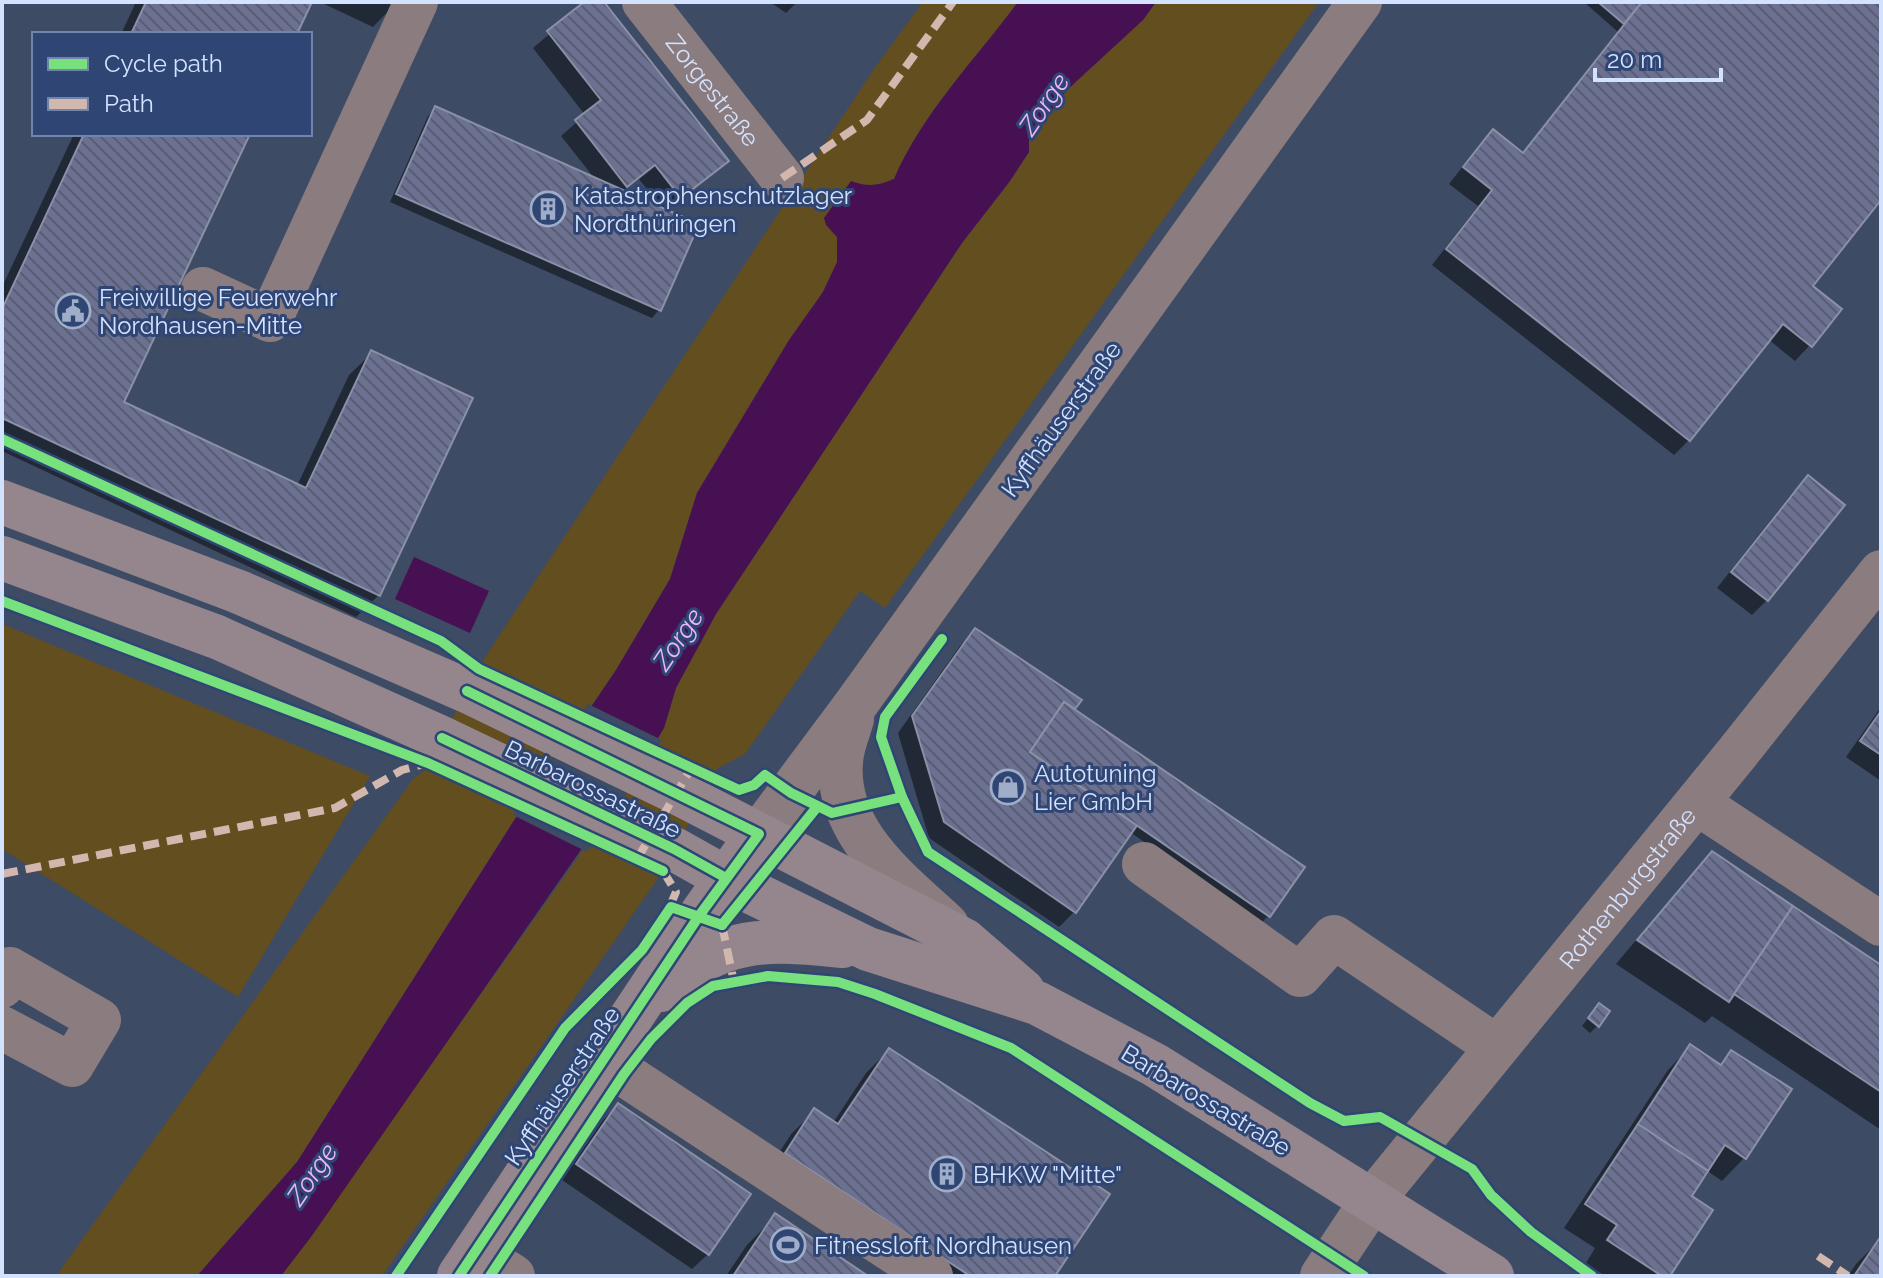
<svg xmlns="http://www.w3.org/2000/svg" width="1883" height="1278" viewBox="0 0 1883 1278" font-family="Raleway,sans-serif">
	<defs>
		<pattern id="building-back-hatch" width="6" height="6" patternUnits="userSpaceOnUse" patternTransform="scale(2)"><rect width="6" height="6" fill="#6c7191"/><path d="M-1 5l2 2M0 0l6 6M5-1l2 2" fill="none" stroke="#585d72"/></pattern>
	</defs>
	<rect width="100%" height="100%" fill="#3e4b65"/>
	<g fill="#634e1f">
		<path d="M 923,2 L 1018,2 C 975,60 923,112 894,179 C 879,186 867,187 851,182 L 827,225 L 837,237 L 837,262 L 823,292 L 789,340 L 697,493 L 670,579 L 616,670 L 513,822 L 297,1162 L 197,1276 L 56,1276 L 413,779 L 424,771 L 487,654 L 874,69 Z"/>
		<path d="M 1156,2 L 1319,2 L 885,608 L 860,591 L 745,754 L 718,768 L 663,871 L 382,1276 L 281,1276 L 576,860 L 664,728 L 676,688 L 716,614 L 962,243 L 1010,181 L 1029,152 L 1029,140 L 1067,90 L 1143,20 Z"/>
		<path d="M 2,624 L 370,776 L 238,997 L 2,849 Z"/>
	</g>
	<g fill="#471052">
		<path d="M 1018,2 L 1156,2 L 1143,20 L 1067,90 L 1029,140 L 1029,152 L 1010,181 L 962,243 L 716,614 L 676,688 L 664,728 L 654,745 L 311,1237 L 281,1276 L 197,1276 L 297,1162 L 513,822 L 616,670 L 670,579 L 697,493 L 789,340 L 823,292 L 837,262 L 837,237 L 826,225 L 824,218 L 851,181 C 867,187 878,186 894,179 C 923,112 975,60 1018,2 Z"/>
		<path d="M 414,557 L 489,591 L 470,633 L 395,599 Z"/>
	</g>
	<path fill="#3e4b65" d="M 588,704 L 662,740 L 587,852 L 513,815 Z"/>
	<g fill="#0007" fill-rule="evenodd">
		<path d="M 136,2 L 310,2 L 295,34 L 121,34 Z"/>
		<path d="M 320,2 L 397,2 L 373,27 Z"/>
		<path d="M 587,2 L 601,2 L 726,161 L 666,211 L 697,225 L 659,310 L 652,318 L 390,202 L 428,116 L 435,109 L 595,179 L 561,136 L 585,115 L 533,48 ZM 639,179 L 663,210 L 622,192 Z"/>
		<path d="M 770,2 L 797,2 L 786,13 Z"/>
		<path d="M 1584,2 L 1881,2 L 1881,196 L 1810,287 L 1810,345 L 1795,361 L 1768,339 L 1689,440 L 1674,455 L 1432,265 L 1478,206 L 1449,184 L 1478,147 L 1493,131 L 1522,154 L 1618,32 Z"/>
		<path d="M 74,134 L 248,134 L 122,403 L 297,486 L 349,375 L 372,353 L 379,595 L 356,617 L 2,451 L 2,287 Z"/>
		<path d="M 1808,478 L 1842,505 L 1767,600 L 1752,615 L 1717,588 L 1792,493 Z"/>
		<path d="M 976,631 L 1079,700 L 1072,710 L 1268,916 L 1261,923 L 1130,832 L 1074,912 L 1059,927 L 929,838 L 898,733 L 960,646 Z"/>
		<path d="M 1881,707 L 1881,781 L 1846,757 Z"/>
		<path d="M 1712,854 L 1881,967 L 1881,1130 L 1712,1016 L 1705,1023 L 1616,964 L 1690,876 Z"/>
		<path d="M 1592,1013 L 1598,1025 L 1590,1033 L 1582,1026 Z"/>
		<path d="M 1690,1047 L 1719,1066 L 1732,1053 L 1789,1090 L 1744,1158 L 1722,1181 L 1706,1170 L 1689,1196 L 1668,1276 L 1605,1276 L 1586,1263 L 1595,1248 L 1564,1228 L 1668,1070 Z"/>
		<path d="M 889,1050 L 1052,1276 L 913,1276 L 763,1177 L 792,1133 L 815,1111 L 833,1123 L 866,1073 Z"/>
		<path d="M 618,1105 L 708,1254 L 692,1269 L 562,1180 L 603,1120 Z"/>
		<path d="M 776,1216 L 864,1276 L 726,1276 L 747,1245 Z"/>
		<path d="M 1879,1241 L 1881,1276 L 1848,1276 L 1856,1264 Z"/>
	</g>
	<g fill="url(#building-back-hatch)" stroke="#8a90a6" stroke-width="2">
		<path d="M 146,2 L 312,2 L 297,34 L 131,34 Z"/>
		<path d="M 584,2 L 604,2 L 729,161 L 681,198 L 655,165 L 627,187 L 575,120 L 601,100 L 547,31 Z"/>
		<path d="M 1598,2 L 1642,2 L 1624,24 Z"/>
		<path d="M 1642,2 L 1881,2 L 1881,200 L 1813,286 L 1842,309 L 1812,347 L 1783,324 L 1690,441 L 1446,249 L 1492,190 L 1463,167 L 1493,129 L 1523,153 Z"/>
		<path d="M 435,106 L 699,224 L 661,311 L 396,194 Z"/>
		<path d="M 84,134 L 250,134 L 124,402 L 306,488 L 371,350 L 473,398 L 380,596 L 2,418 L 2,309 Z"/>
		<path d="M 1808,475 L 1845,505 L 1768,601 L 1731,572 Z"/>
		<path d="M 975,628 L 1082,700 L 1075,709 L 1064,702 L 1030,752 L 1138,824 L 1076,913 L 944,822 L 912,716 Z"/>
		<path d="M 1064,702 L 1305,867 L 1270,917 L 1030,752 Z"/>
		<path d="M 1881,711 L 1881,755 L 1860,741 Z"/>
		<path d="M 1712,851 L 1793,906 L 1729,1002 L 1637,940 Z"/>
		<path d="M 1793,906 L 1881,965 L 1881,1092 L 1734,994 Z"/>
		<path d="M 1599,1003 L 1610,1011 L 1599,1027 L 1588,1018 Z"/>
		<path d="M 1690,1044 L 1721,1065 L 1731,1050 L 1792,1089 L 1746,1159 L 1725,1145 L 1708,1171 L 1638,1124 Z"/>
		<path d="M 889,1048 L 1110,1194 L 1055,1276 L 970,1276 L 785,1153 L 814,1108 L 838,1124 Z"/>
		<path d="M 618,1103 L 751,1194 L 709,1255 L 576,1164 Z"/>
		<path d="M 1638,1124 L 1708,1171 L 1692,1196 L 1713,1210 L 1670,1276 L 1662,1276 L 1607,1240 L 1617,1225 L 1585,1204 Z"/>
		<path d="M 775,1213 L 868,1276 L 733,1276 Z"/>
		<path d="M 1879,1239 L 1881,1240 L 1881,1276 L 1854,1276 Z"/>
	</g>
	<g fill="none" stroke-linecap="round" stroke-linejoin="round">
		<g stroke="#8a7c7f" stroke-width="44">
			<path id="s1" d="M 644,2 L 782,178"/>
			<path d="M 203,289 L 270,320 L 416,2"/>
			<path d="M 852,719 C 849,730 844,742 842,754 C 830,830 899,880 947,925"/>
			<path d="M 1697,803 L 1881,924"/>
			<path d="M 759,834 L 856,704 L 1360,2"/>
			<path d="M 1144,864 L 1300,975 L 1334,937 L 1497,1047"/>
			<path d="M 2,986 L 10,969 L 99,1020 L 72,1065 L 2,1028"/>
			<path d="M 604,1061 L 931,1276"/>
			<path d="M 475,1252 L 513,1276"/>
			<path id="s2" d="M 1322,1276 L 1371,1202 L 1738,752 L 1881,572"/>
		</g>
		<g stroke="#94868c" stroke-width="44">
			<path d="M 2,502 L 239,592 L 467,691 L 678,793 L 964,940 L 1023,991"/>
			<path d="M 2,558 L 217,637 L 442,738 L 674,849 L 749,891 L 868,949 L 1037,1003 L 1155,1065 L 1492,1276"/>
			<path d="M 661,990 C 721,936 767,938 843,946"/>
			<path d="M 459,1276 L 674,953 L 743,855"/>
		</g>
		<g stroke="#d1b7ad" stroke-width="8" stroke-dasharray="16 8" stroke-linecap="butt">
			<path d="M 782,178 L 867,120 L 953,2"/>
			<path d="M 637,859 L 692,767"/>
			<path d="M 663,871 L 676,892 L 667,913"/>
			<path d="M 2,874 L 335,808 L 402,770 L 424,764"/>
			<path d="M 722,925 L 734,982"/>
			<path d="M 1818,1256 L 1848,1276"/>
		</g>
		<g stroke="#2f4674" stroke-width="15">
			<g id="cycleway">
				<path d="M 2,439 L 441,641 L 479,669 L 739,790 L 754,785 L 765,775 L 791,793 L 832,813 L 902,797"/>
				<path d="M 2,601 L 428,763 L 663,871"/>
				<path d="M 942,639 L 885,717 L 881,737 L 902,797 L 928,852 L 1310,1103 L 1344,1121 L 1380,1117 L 1472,1169 L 1491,1195 L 1531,1232 L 1592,1276"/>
				<path d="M 442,738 L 674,849 L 726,878"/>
				<path d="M 722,925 L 817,807"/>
				<path d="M 396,1276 L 565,1028 L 642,950 L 671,907 L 722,925"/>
				<path d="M 459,1276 L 699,916 L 759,834 L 467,691"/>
				<path d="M 490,1276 L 624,1074 L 651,1039 L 687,1003 L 713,986 L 768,976 L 838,982 L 875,994 L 1011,1048 L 1364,1276"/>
			</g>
		</g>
		<use href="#cycleway" stroke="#77e17e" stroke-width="10"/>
	</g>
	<defs>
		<g id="building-ring" transform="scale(1.8)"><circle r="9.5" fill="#2f4674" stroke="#9fadc8" stroke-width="1.5"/><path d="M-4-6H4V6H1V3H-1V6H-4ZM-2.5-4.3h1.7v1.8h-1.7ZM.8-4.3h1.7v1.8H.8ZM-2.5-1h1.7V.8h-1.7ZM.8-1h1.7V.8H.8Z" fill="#9fadc8"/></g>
		<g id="civic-ring" transform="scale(1.8)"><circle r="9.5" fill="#2f4674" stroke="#9fadc8" stroke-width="1.5"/><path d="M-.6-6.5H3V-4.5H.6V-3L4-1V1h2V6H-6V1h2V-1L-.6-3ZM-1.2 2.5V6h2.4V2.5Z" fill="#9fadc8"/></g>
		<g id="shop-ring" transform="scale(1.8)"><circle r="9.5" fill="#2f4674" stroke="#9fadc8" stroke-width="1.5"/><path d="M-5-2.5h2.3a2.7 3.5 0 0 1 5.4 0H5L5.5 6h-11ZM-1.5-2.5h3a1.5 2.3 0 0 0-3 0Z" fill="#9fadc8"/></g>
		<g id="stadium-ring" transform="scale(1.8)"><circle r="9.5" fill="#2f4674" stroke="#9fadc8" stroke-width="1.5"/><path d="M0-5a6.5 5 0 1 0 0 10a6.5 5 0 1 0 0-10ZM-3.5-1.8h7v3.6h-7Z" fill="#9fadc8"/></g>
	</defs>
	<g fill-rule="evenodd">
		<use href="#building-ring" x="548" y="209"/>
		<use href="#civic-ring" x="73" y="311"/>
		<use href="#shop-ring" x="1008" y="787"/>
		<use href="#building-ring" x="947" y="1174"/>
		<use href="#stadium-ring" x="788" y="1245"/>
	</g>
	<g text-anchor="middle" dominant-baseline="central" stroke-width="6" stroke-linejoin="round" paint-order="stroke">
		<g font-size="24" fill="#d3e2fe" stroke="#2f4674">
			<text stroke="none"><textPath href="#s1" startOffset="112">Zorgestraße</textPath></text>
			<text transform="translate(1061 419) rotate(-54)">Kyffhäuserstraße</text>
			<text transform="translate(593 789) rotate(26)">Barbarossastraße</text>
			<text stroke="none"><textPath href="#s2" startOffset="494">Rothenburgstraße</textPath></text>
			<text transform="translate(562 1086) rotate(-56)">Kyffhäuserstraße</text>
			<text transform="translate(1206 1100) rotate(31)">Barbarossastraße</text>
		</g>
		<g font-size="24" fill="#d3e2fe" stroke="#2f4674" text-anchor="start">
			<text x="574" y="195">Katastrophenschutzlager<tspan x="574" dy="28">Nordthüringen</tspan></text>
			<text x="99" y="297">Freiwillige Feuerwehr<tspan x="99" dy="28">Nordhausen-Mitte</tspan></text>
			<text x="1034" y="773">Autotuning<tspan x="1034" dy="28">Lier GmbH</tspan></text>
			<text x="973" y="1174">BHKW "Mitte"</text>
			<text x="814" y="1245">Fitnessloft Nordhausen</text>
		</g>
		<g font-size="26" font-style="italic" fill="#efb3f7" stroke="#2f4674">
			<text transform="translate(1044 104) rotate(-56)">Zorge</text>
			<text transform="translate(678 639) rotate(-56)">Zorge</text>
			<text transform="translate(312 1174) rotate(-56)">Zorge</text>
		</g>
	</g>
	<rect width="1883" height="1278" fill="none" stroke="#d3e2fe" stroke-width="8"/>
	<rect x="32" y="32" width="280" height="104" fill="#2f4674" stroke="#7184ab" stroke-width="2"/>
	<rect x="48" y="58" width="40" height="12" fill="#77e17e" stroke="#7184ab" stroke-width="2"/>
	<text x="104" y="72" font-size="24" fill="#d3e2fe">Cycle path</text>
	<rect x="48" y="98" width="40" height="12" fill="#d1b7ad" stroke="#7184ab" stroke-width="2"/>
	<text x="104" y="112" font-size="24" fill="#d3e2fe">Path</text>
	<path d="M1595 68v12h126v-12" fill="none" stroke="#d3e2fe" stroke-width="4"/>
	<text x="1607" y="68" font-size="24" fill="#d3e2fe" stroke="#2f4674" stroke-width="6" paint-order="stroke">20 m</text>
</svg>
